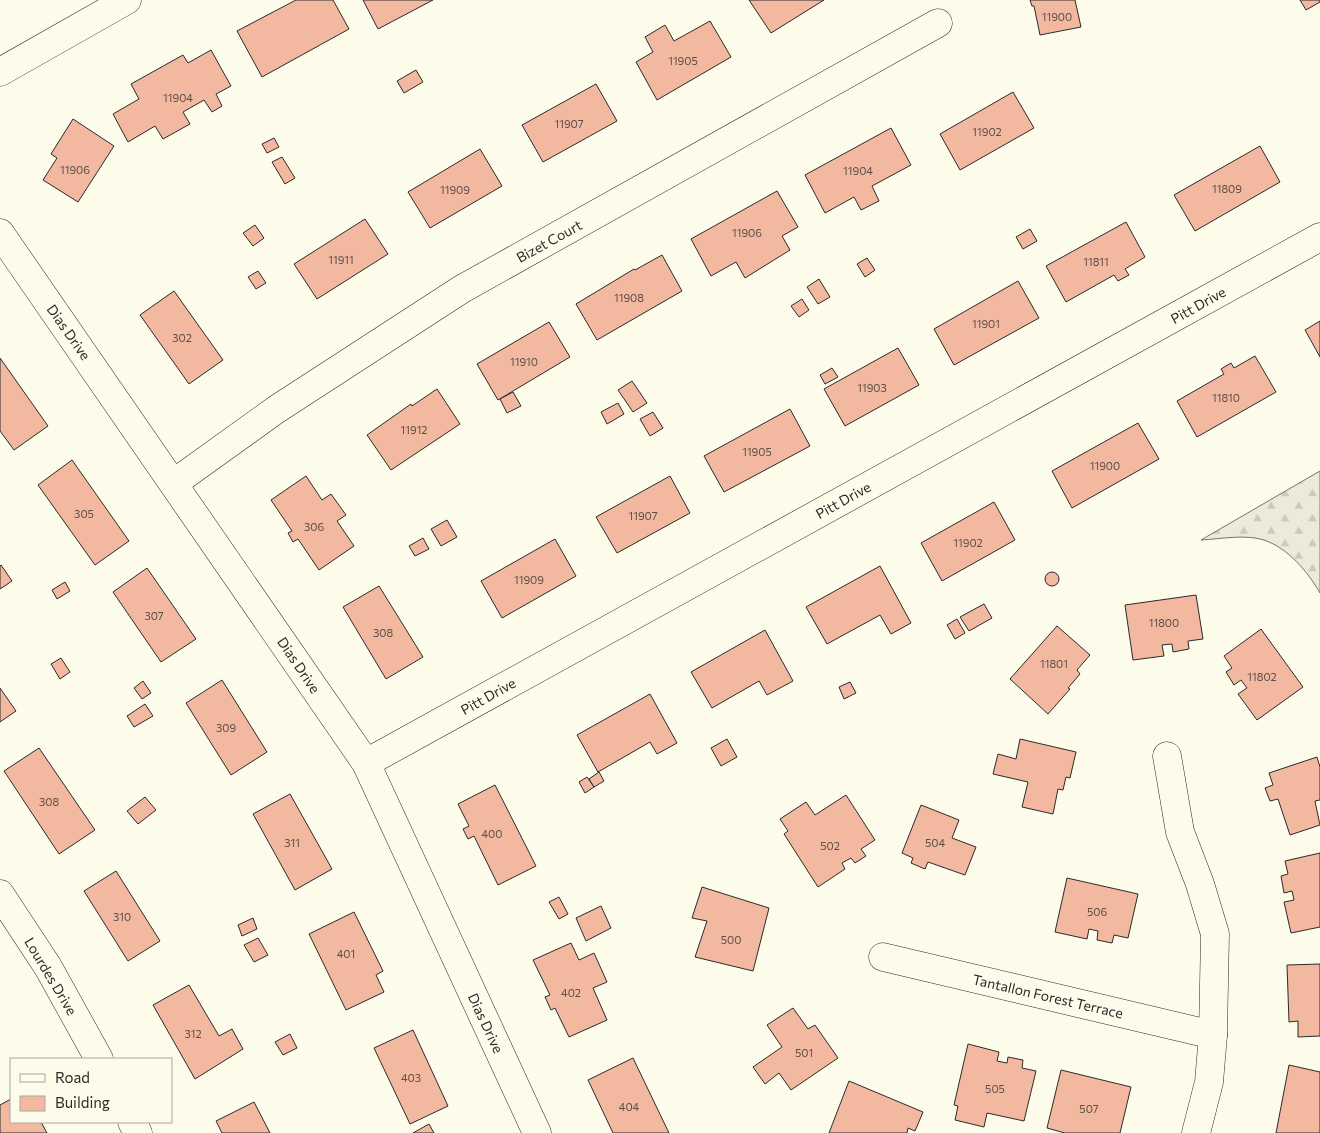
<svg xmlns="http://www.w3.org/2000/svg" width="1320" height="1133" viewBox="0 0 1320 1133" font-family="Commissioner,sans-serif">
	<defs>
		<pattern id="forest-firs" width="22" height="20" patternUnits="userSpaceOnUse" patternTransform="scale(1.25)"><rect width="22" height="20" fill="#ecebdb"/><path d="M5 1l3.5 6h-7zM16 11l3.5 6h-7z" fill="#cbcabc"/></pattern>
	</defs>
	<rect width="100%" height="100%" fill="#fdfbea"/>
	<path fill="url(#forest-firs)" stroke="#74746e" d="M 1320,471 L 1320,593 C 1308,572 1288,548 1264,540 C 1246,534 1220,539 1201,540 Z"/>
	<g fill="#f2b8a0" stroke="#2b2b2b">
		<path d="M 296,0 L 333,0 L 349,29 L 262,77 L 237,31 Z"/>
		<path d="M 363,0 L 433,0 L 378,29 Z"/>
		<path d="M 749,0 L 824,0 L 771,33 Z"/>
		<path d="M 1030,0 L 1075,0 L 1081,27 L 1040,35 L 1034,6 L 1032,6 Z"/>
		<path d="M 1300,0 L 1320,0 L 1320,2 L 1306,10 Z"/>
		<path d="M 710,21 L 731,57 L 657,100 L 636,62 L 653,52 L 645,37 L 665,25 L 674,41 Z"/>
		<path d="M 211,50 L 231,86 L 216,94 L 222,106 L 212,112 L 204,100 L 183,112 L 190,124 L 163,139 L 155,126 L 128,142 L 113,114 L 139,99 L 131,84 L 183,55 L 188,63 Z"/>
		<path d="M 416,70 L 423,82 L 404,93 L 397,81 Z"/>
		<path d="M 596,84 L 617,121 L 543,162 L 522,125 Z"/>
		<path d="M 1013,92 L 1034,128 L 960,170 L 940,134 Z"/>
		<path d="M 73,119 L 114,146 L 78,202 L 43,180 L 57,158 L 51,154 Z"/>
		<path d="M 891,128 L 911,165 L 872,186 L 879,201 L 861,210 L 854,197 L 825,213 L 805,175 Z"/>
		<path d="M 274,138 L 279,147 L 267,153 L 262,144 Z"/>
		<path d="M 1260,146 L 1280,182 L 1195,231 L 1174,195 Z"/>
		<path d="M 480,149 L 502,186 L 430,228 L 408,192 Z"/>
		<path d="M 282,157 L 295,178 L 285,184 L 272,162 Z"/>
		<path d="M 777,191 L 798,227 L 782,236 L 790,250 L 745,278 L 736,262 L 711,276 L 691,239 Z"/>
		<path d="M 365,219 L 388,254 L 317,299 L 294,264 Z"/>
		<path d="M 1126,222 L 1145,257 L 1125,269 L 1129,275 L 1118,281 L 1114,275 L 1066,302 L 1046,266 Z"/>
		<path d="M 255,225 L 264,238 L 253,246 L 243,233 Z"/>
		<path d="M 1030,229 L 1037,241 L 1023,249 L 1016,237 Z"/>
		<path d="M 662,255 L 682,291 L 597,340 L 576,304 L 634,269 L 635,270 Z"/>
		<path d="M 867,258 L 875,270 L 865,277 L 857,264 Z"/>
		<path d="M 258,271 L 266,283 L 256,289 L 248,277 Z"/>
		<path d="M 819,279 L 830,297 L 818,304 L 807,287 Z"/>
		<path d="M 1018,281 L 1039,318 L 954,365 L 934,329 Z"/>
		<path d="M 174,291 L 223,360 L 189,384 L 140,315 Z"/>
		<path d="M 802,299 L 809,310 L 799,317 L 791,306 Z"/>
		<path d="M 1320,321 L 1320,357 L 1305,330 Z"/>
		<path d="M 549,322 L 570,357 L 498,400 L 477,364 Z"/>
		<path d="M 898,348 L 919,385 L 845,426 L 824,389 Z"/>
		<path d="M 1255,356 L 1276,392 L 1197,437 L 1177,401 L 1224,374 L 1221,369 L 1231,363 L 1234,368 Z"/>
		<path d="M 0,358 L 48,426 L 14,450 L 0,431 Z"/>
		<path d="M 832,368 L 838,377 L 825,384 L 820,375 Z"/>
		<path d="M 632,381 L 647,403 L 633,412 L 618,390 Z"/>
		<path d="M 437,389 L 460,424 L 391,470 L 367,435 L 411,404 L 412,406 Z"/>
		<path d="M 513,392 L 521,406 L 507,413 L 500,399 Z"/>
		<path d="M 618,403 L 624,414 L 607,424 L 601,412 Z"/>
		<path d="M 790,409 L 810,446 L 724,492 L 704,456 Z"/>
		<path d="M 653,412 L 663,428 L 650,436 L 640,419 Z"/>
		<path d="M 1138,423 L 1159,459 L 1072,508 L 1052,471 Z"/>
		<path d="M 72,460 L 129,541 L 95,565 L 38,485 Z"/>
		<path d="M 306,476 L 322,500 L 331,494 L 346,515 L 337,521 L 354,546 L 319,570 L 298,539 L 293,542 L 288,533 L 292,531 L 271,500 Z"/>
		<path d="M 670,476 L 690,513 L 617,553 L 596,517 Z"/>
		<path d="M 994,502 L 1015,540 L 942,581 L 921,543 Z"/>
		<path d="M 447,520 L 457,537 L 441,546 L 431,529 Z"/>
		<path d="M 423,538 L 429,549 L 415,556 L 409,546 Z"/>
		<path d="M 555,539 L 576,576 L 502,618 L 481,581 Z"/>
		<path d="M 1,565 L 12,581 L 0,589 L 0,566 Z"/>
		<path d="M 880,566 L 911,623 L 891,634 L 880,615 L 827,644 L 806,607 Z"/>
		<path d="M 147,568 L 196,639 L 161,662 L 113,592 Z"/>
		<circle cx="1052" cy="579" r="7"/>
		<path d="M 65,582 L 70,591 L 57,599 L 52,590 Z"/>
		<path d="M 379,586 L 423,657 L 386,679 L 343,607 Z"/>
		<path d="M 1196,595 L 1203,639 L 1188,641 L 1189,649 L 1173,652 L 1172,644 L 1162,645 L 1164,656 L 1133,660 L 1125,605 Z"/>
		<path d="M 984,604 L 992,618 L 969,631 L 960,617 Z"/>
		<path d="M 957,619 L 965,633 L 955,639 L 947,625 Z"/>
		<path d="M 1057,626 L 1090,655 L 1077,670 L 1080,674 L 1068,688 L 1070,689 L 1048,714 L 1010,679 Z"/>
		<path d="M 1261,629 L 1303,687 L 1257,720 L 1238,694 L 1247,688 L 1241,680 L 1234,685 L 1226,672 L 1232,668 L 1224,656 Z"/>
		<path d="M 765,630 L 793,681 L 767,695 L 759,681 L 712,708 L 691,672 Z"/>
		<path d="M 61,658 L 70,672 L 60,679 L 51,664 Z"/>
		<path d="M 222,680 L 267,752 L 231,775 L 186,703 Z"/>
		<path d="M 143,681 L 151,693 L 142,699 L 134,688 Z"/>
		<path d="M 850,682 L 856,693 L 844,699 L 839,687 Z"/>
		<path d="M 0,688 L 16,711 L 0,722 Z"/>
		<path d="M 650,694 L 677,743 L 657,754 L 650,742 L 598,772 L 577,735 Z"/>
		<path d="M 145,704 L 153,716 L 134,727 L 127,716 Z"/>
		<path d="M 727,739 L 737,757 L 721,766 L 711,748 Z"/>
		<path d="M 1020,739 L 1076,752 L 1070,778 L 1066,777 L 1063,790 L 1058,789 L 1053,814 L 1022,807 L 1028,782 L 993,774 L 998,754 L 1016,759 Z"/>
		<path d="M 39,748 L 95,830 L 59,854 L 4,771 Z"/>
		<path d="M 1317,757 L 1320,767 L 1320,800 L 1315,801 L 1320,825 L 1290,835 L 1278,799 L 1270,801 L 1265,788 L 1273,785 L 1269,773 Z"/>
		<path d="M 599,772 L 604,781 L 594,787 L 589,779 Z"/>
		<path d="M 587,777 L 594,787 L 585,793 L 579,782 Z"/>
		<path d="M 495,785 L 536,866 L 498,885 L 474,836 L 468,839 L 463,829 L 469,826 L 458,804 Z"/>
		<path d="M 290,794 L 332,869 L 295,890 L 253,814 Z"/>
		<path d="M 846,795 L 875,840 L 861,849 L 866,856 L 855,863 L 851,858 L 842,863 L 845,869 L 818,887 L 784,834 L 788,831 L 780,819 L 806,802 L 815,815 Z"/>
		<path d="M 145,797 L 156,810 L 138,824 L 127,811 Z"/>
		<path d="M 921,805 L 959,820 L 952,838 L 976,847 L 965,875 L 928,862 L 925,869 L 911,863 L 913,858 L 902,853 Z"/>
		<path d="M 1320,853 L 1320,927 L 1291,933 L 1284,902 L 1294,900 L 1292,891 L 1284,893 L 1281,876 L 1288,874 L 1285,861 Z"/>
		<path d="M 116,871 L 160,941 L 128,961 L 84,891 Z"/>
		<path d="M 1067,878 L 1138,894 L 1128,938 L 1114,935 L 1112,943 L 1097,940 L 1098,931 L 1089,929 L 1087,939 L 1055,932 Z"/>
		<path d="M 702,887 L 769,908 L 753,971 L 695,957 L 707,921 L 692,918 Z"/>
		<path d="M 559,897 L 568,914 L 559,919 L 549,902 Z"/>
		<path d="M 601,906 L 611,928 L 586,941 L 576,918 Z"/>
		<path d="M 354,912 L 383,971 L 376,975 L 384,992 L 346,1010 L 309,934 Z"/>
		<path d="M 253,918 L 257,929 L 242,936 L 238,925 Z"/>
		<path d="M 258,938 L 268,955 L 254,962 L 244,945 Z"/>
		<path d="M 571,943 L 579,960 L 594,953 L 607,982 L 593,988 L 607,1020 L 569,1037 L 555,1008 L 551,1010 L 545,997 L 550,995 L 533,960 Z"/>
		<path d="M 1320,964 L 1320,1036 L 1298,1037 L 1298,1021 L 1289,1022 L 1287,965 Z"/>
		<path d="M 189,985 L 219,1036 L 232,1029 L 243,1049 L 195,1079 L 153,1005 Z"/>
		<path d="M 793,1008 L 808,1029 L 815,1025 L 838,1058 L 791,1090 L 779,1073 L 765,1084 L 753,1067 L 782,1047 L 767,1025 Z"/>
		<path d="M 413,1030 L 448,1106 L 410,1124 L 374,1048 Z"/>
		<path d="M 290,1034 L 297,1048 L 283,1055 L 275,1042 Z"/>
		<path d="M 968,1044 L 999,1052 L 997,1061 L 1007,1063 L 1008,1057 L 1023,1060 L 1022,1068 L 1036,1071 L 1024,1121 L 987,1113 L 984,1127 L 955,1120 L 958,1106 L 954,1105 Z"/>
		<path d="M 633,1058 L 669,1133 L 613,1133 L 588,1080 Z"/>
		<path d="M 1289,1065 L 1320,1072 L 1320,1133 L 1276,1133 Z"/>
		<path d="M 1061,1070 L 1131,1087 L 1120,1133 L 1065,1133 L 1047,1128 Z"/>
		<path d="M 849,1081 L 923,1112 L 915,1131 L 908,1128 L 907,1133 L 829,1133 Z"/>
		<path d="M 11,1099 L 11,1122 L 41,1122 L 47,1133 L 0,1133 L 0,1105 Z"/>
		<path d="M 254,1102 L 270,1133 L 222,1133 L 216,1121 Z"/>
		<path d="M 429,1124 L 434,1133 L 413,1133 Z"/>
	</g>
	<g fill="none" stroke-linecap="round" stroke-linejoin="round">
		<g stroke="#2b2b2b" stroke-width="29">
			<g id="minor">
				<path d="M 0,72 L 127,0"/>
				<path d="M 0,233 L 366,763 L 537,1133"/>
				<path d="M 174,483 L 277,409 L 462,289 L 938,23"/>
				<path d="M 1167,756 L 1180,832 L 1200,884 L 1215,934 L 1213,1035 L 1209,1082 L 1196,1133"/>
				<path d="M 366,763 L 1320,237"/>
				<path d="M 0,894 L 48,967 L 99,1059"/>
				<path d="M 883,957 L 1213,1035"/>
				<path d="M 132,1122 L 138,1133"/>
			</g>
		</g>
		<use href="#minor" stroke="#fdfbea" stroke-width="28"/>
	</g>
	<g text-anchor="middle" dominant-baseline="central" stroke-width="4" stroke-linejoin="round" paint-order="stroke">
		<g font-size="11" fill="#5d4e48">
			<text x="1057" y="16">11900</text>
			<text x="683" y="60">11905</text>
			<text x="178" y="97">11904</text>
			<text x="569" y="123">11907</text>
			<text x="987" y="131">11902</text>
			<text x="75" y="169">11906</text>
			<text x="858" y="170">11904</text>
			<text x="1227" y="188">11809</text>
			<text x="455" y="189">11909</text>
			<text x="747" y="232">11906</text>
			<text x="341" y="259">11911</text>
			<text x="1096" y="261">11811</text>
			<text x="629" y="297">11908</text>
			<text x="986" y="323">11901</text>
			<text x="182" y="337">302</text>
			<text x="524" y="361">11910</text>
			<text x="872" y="387">11903</text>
			<text x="1226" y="397">11810</text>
			<text x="414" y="429">11912</text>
			<text x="757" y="451">11905</text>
			<text x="1105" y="465">11900</text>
			<text x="84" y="513">305</text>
			<text x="643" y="515">11907</text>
			<text x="314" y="526">306</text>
			<text x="968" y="542">11902</text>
			<text x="529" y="579">11909</text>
			<text x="154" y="615">307</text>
			<text x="1164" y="622">11800</text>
			<text x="383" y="632">308</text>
			<text x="1054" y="663">11801</text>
			<text x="1262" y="676">11802</text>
			<text x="226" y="727">309</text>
			<text x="49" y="801">308</text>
			<text x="492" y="833">400</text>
			<text x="292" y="842">311</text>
			<text x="935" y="842">504</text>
			<text x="830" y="845">502</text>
			<text x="1097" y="911">506</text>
			<text x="122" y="916">310</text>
			<text x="731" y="939">500</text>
			<text x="346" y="953">401</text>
			<text x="571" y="992">402</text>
			<text x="193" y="1033">312</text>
			<text x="804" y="1052">501</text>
			<text x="411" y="1077">403</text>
			<text x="995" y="1088">505</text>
			<text x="629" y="1106">404</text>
			<text x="1089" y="1108">507</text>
		</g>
		<g font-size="14" fill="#2b2b2b" stroke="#fdfbea">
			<text transform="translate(549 241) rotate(-29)">Bizet Court</text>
			<text transform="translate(1198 305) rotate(-29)">Pitt Drive</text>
			<text transform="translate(69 332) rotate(55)">Dias Drive</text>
			<text transform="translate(843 500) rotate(-29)">Pitt Drive</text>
			<text transform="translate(299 665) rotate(56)">Dias Drive</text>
			<text transform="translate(488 696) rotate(-29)">Pitt Drive</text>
			<text transform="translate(51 976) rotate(59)">Lourdes Drive</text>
			<text transform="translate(1048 996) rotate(13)">Tantallon Forest Terrace</text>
			<text transform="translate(486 1023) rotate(65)">Dias Drive</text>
		</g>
	</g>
	<rect x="10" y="1058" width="162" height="65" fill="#fdfbea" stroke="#a9a89e"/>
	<rect x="20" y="1074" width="25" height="8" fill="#fdfbea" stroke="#a9a89e"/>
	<text x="55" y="1083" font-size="15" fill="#2b2b2b">Road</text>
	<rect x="20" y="1096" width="25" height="15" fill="#f2b8a0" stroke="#a9a89e"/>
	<text x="55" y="1108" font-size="15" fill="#2b2b2b">Building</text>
</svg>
